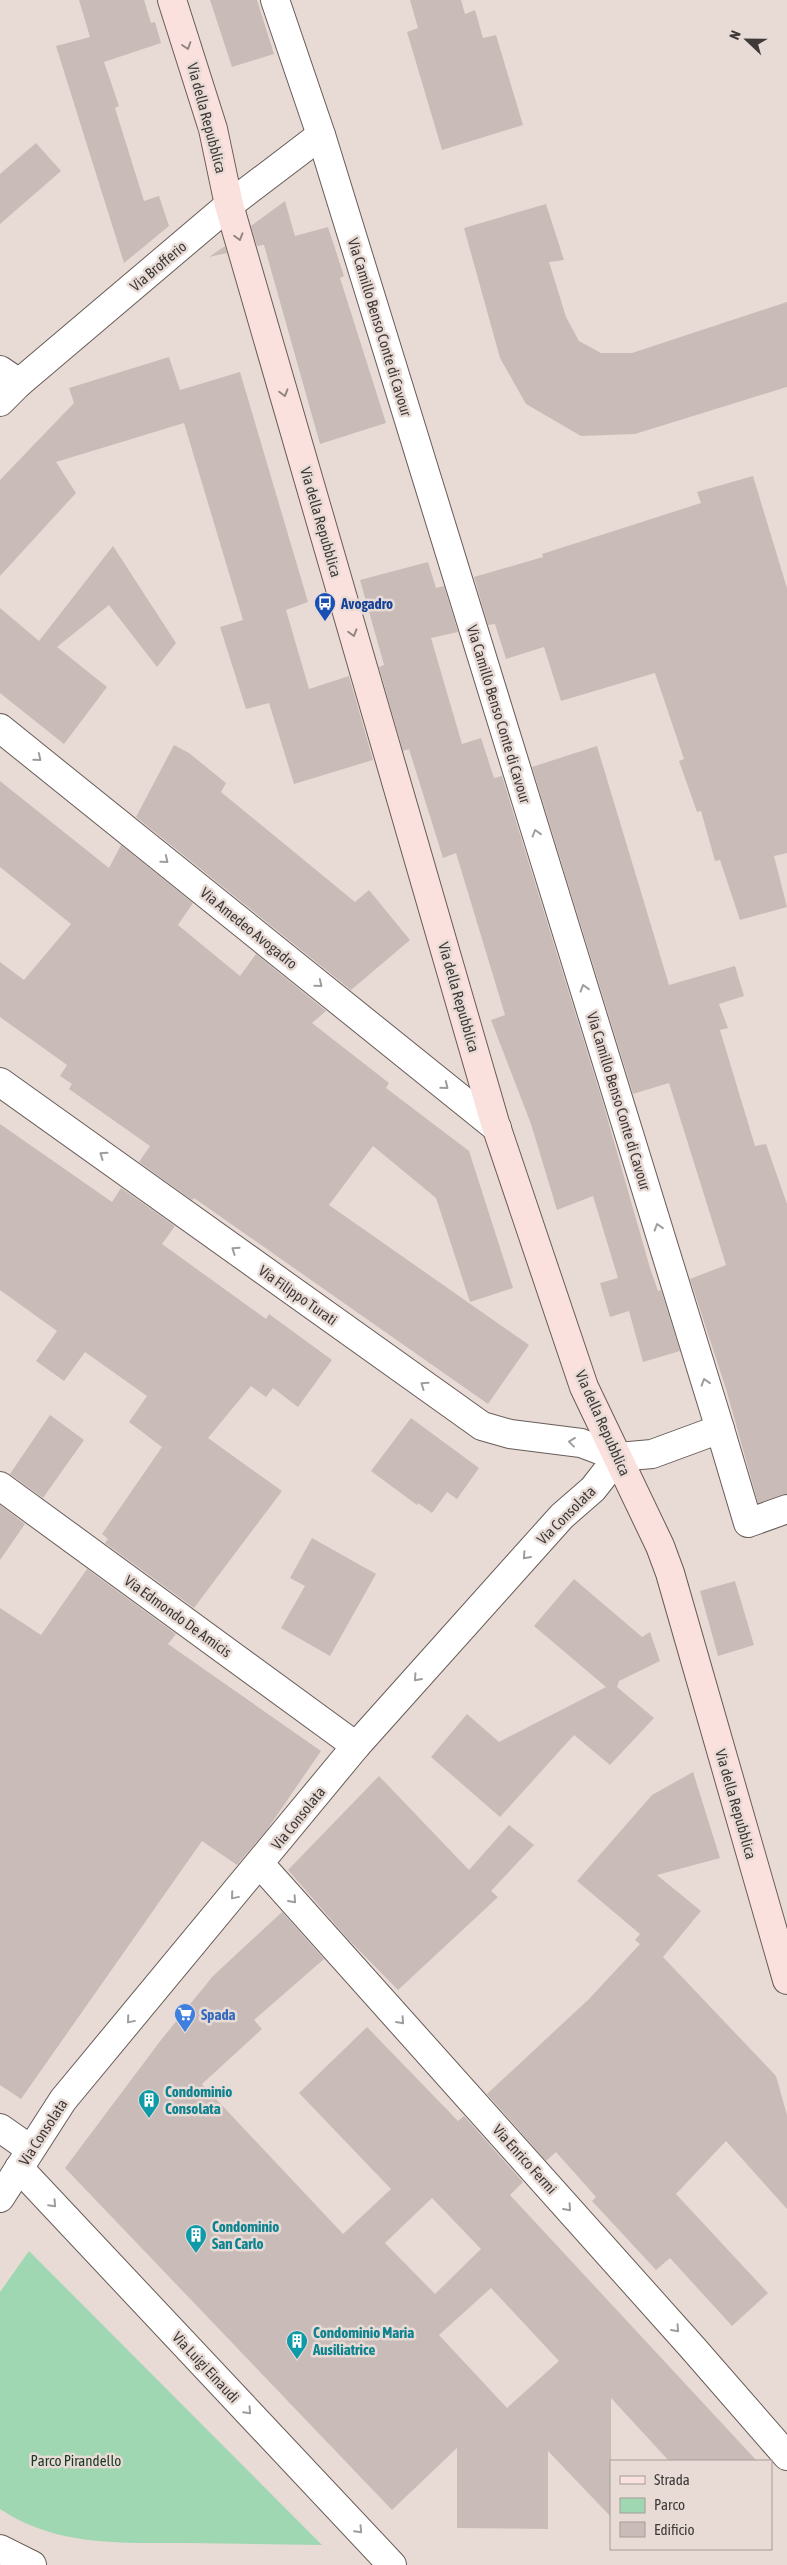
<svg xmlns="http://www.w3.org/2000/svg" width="787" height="2565" viewBox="0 0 787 2565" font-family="'Asap Condensed',sans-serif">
	<rect width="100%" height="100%" fill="#e8dbd6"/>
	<path fill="#9fd7b2" d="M 29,2251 L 40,2262 L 322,2545 C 277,2544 233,2544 188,2543 C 122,2543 57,2547 0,2509 L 0,2292 Z"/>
	<g fill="#c9bcb8" fill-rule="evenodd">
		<path d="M 79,0 L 144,0 L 151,23 L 155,22 L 161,43 L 104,62 L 119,106 L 115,108 L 144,201 L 159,196 L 169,226 L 124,263 L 56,46 L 90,37 Z"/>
		<path d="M 210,0 L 257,0 L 274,54 L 232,67 Z"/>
		<path d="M 410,0 L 461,0 L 465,14 L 475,10 L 483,38 L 496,35 L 523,125 L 442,150 L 407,32 L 418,28 Z"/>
		<path d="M 36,143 L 61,171 L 0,224 L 0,174 Z"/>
		<path d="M 285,201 L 295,236 L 328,227 L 344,276 L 340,278 L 386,423 L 320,444 L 264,245 L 257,246 L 251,226 Z"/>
		<path d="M 546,204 L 564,260 L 549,262 L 566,317 L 579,341 L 601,353 L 632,353 L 787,302 L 787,387 L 635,434 L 581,436 L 526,404 L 500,358 L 464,228 Z"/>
		<path d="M 225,246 L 227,253 L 209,257 Z"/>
		<path d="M 169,357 L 180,390 L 240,372 L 308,602 L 286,610 L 309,689 L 349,676 L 373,760 L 294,784 L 269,703 L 246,709 L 220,627 L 243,620 L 184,423 L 56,462 L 76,493 L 0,576 L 0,480 L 74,403 L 69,388 Z"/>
		<path d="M 753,476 L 787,588 L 787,853 L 774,856 L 787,907 L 740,920 L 720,860 L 715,861 L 701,811 L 697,812 L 679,761 L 684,759 L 655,673 L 561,701 L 544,647 L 506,659 L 495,624 L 488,625 L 474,577 L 543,557 L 542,554 L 701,503 L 697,492 Z"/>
		<path d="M 113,546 L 176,643 L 157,667 L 109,605 L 57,647 L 107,687 L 64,744 L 0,693 L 0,608 L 39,641 Z"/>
		<path d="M 428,562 L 436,588 L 444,586 L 458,632 L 431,638 L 462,744 L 481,738 L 494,778 L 502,776 L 603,1103 L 650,1268 L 658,1291 L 661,1290 L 680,1351 L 643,1362 L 629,1311 L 610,1317 L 600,1283 L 618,1278 L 593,1196 L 557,1210 L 531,1124 L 491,1020 L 505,1015 L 456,853 L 443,858 L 409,749 L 403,751 L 379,667 L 384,665 L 360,580 Z"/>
		<path d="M 174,745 L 189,753 L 226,783 L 221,792 L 355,902 L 369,890 L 410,940 L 351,990 L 136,817 Z"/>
		<path d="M 597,746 L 669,985 L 735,966 L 744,996 L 719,1004 L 728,1028 L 720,1030 L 755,1146 L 766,1144 L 787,1204 L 787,1494 L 758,1503 L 726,1389 L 690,1279 L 726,1265 L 669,1083 L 633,1094 L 532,767 Z"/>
		<path d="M 0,781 L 109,868 L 121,845 L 193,903 L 178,925 L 240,976 L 256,954 L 326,1011 L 312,1023 L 389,1083 L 386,1088 L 469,1151 L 513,1288 L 470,1302 L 436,1198 L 373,1146 L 329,1205 L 529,1345 L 488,1404 L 194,1198 L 192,1200 L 139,1162 L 150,1146 L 69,1089 L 72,1084 L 60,1076 L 67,1065 L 0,1017 L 0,962 L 24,980 L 71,924 L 0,867 Z"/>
		<path d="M 0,1124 L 112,1202 L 121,1188 L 175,1226 L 162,1244 L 266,1319 L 269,1314 L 332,1360 L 298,1407 L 273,1388 L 266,1397 L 251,1386 L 208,1438 L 282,1491 L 194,1608 L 105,1543 L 108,1539 L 102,1534 L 162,1447 L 129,1422 L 147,1396 L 85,1352 L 64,1381 L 36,1361 L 57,1331 L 0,1290 Z"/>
		<path d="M 50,1415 L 84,1440 L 43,1498 L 10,1474 Z"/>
		<path d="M 411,1418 L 479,1468 L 457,1499 L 447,1492 L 432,1513 L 418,1503 L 417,1505 L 371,1471 Z"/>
		<path d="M 0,1505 L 25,1524 L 0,1560 Z"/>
		<path d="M 312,1538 L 376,1574 L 330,1656 L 281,1628 L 305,1586 L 290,1578 Z"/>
		<path d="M 87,1569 L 176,1634 L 168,1644 L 321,1751 L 266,1831 L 237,1865 L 202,1841 L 21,2099 L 0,2085 L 0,1608 L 41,1635 Z"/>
		<path d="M 574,1579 L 642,1637 L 650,1632 L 660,1661 L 619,1681 L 617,1687 L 654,1718 L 610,1765 L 574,1735 L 500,1817 L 431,1757 L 467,1714 L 499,1742 L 606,1687 L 534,1626 Z"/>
		<path d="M 735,1581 L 754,1645 L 718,1656 L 700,1591 Z"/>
		<path d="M 693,1772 L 720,1858 L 657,1875 L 701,1911 L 663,1957 L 776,2076 L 787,2115 L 787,2209 L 726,2141 L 676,2194 L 768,2293 L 732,2326 L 670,2258 L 656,2270 L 592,2201 L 596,2197 L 556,2152 L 546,2161 L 487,2094 L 589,1999 L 640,1944 L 635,1940 L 640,1934 L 577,1881 L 652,1795 Z"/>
		<path d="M 379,1776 L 469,1870 L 509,1825 L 534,1845 L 491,1891 L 498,1897 L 398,1990 L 347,1938 L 288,1870 Z"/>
		<path d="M 282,1912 L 324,1959 L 254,2020 L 262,2029 L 202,2084 L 343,2234 L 391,2189 L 299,2093 L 367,2027 L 458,2121 L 464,2116 L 523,2182 L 510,2195 L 757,2461 L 669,2461 L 611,2398 L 611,2517 L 548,2451 L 548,2529 L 457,2528 L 457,2448 L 392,2510 L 65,2168 L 161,2040 L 213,1976 ZM 432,2198 L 481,2249 L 435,2294 L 385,2243 ZM 491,2288 L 559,2361 L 507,2408 L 439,2335 Z"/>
	</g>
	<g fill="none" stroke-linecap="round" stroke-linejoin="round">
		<g stroke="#685c58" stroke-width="30">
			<g id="street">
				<path d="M 275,0 L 321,135 L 720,1429"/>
				<path d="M 0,370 L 19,383"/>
				<path d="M 0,402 L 19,383 L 229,205 L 321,135"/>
				<path d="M 0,728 L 497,1128"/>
				<path d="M 0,1082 L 482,1426 L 510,1434 L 581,1443 L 618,1457 L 652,1454 L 720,1429 L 748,1523 L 787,1509"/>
				<path d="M 0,1486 L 356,1746"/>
				<path d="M 260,1864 L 692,2347 L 787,2456"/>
				<path d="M 0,2128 L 30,2149"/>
				<path d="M 19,2168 L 392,2565"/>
				<path d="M 0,2198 L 63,2100 L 356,1746 L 562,1516 L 593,1489 L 618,1457"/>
				<path d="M 0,2549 L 32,2565"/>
			</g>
		</g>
		<g stroke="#685c58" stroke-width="30">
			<path id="secondary" d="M 172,0 L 213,129 L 229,205 L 495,1123 L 584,1387 L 660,1546 L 670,1573 L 787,1980"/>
		</g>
		<use href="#street" stroke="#fff" stroke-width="28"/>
		<use href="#secondary" stroke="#fae1de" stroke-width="28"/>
	</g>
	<defs><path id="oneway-chevron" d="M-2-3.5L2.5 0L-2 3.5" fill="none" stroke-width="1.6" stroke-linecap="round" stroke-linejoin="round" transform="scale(1.25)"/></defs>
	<g stroke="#938583">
		<use href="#oneway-chevron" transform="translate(187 46) rotate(72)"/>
		<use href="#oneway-chevron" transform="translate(239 237) rotate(74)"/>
		<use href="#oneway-chevron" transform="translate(284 393) rotate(74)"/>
		<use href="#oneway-chevron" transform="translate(353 633) rotate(74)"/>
	</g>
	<g stroke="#9f9c9c">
		<use href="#oneway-chevron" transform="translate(38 758) rotate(39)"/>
		<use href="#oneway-chevron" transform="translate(536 833) rotate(-107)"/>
		<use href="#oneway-chevron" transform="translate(165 860) rotate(39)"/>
		<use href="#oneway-chevron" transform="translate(319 984) rotate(39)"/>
		<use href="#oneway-chevron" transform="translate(584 988) rotate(-107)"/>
		<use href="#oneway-chevron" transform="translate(445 1086) rotate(39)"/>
		<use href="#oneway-chevron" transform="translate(103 1155) rotate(-145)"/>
		<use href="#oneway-chevron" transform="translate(658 1227) rotate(-107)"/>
		<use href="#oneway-chevron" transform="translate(235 1250) rotate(-145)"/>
		<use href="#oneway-chevron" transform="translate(705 1382) rotate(-107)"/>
		<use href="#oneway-chevron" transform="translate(424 1385) rotate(-145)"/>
		<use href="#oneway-chevron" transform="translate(572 1442) rotate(-173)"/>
		<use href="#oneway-chevron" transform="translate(526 1556) rotate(132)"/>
		<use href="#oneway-chevron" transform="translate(417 1678) rotate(132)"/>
		<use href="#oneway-chevron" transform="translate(234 1896) rotate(130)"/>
		<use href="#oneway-chevron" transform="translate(293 1900) rotate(48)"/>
		<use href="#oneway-chevron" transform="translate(130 2020) rotate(130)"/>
		<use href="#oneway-chevron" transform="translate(401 2021) rotate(48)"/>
		<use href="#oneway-chevron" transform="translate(53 2204) rotate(47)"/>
		<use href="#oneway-chevron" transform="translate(568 2208) rotate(48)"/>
		<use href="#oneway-chevron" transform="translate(676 2329) rotate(48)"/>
		<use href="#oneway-chevron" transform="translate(248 2411) rotate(47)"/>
		<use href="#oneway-chevron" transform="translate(359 2530) rotate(47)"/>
	</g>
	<defs>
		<g id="bus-pin" transform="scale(1.125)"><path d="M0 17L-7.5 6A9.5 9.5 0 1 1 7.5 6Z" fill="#1a4fb4" stroke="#e8dbd6"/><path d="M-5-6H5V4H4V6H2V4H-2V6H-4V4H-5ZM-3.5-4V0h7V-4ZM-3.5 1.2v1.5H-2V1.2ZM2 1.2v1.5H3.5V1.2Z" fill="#fff"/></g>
		<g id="supermarket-pin" transform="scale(1.125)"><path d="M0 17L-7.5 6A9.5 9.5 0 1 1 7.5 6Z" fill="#3f7fe0" stroke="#e8dbd6"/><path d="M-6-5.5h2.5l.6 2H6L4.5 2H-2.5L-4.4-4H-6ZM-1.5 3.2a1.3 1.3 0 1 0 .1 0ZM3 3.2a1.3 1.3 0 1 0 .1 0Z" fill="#fff"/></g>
		<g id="building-pin" transform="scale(1.125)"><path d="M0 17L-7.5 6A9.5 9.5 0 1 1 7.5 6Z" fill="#0f9aa8" stroke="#e8dbd6"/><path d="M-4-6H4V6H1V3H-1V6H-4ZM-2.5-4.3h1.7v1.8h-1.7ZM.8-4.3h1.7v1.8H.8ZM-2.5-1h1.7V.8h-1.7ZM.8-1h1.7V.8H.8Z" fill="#fff"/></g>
	</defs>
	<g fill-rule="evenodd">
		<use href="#bus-pin" x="325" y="603"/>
		<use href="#supermarket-pin" x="185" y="2014"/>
		<use href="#building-pin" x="149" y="2100"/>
		<use href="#building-pin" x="196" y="2235"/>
		<use href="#building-pin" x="297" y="2341"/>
	</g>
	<g text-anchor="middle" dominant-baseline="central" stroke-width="5" stroke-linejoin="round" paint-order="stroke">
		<g font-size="15" fill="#3f3a38" stroke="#e8dbd6">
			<text transform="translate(207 118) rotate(75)">Via della Repubblica</text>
			<text transform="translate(158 266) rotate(-40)">Via Brofferio</text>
			<text transform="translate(380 327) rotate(73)">Via Camillo Benso Conte di Cavour</text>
			<text transform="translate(321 522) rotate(74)">Via della Repubblica</text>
			<text transform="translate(499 714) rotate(73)">Via Camillo Benso Conte di Cavour</text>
			<text transform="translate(249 928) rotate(39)">Via Amedeo Avogadro</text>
			<text transform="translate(459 997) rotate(74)">Via della Repubblica</text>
			<text transform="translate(619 1101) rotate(73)">Via Camillo Benso Conte di Cavour</text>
			<text transform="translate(298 1295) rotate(35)">Via Filippo Turati</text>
			<text transform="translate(603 1423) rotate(66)">Via della Repubblica</text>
			<text transform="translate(566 1515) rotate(-45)">Via Consolata</text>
			<text transform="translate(178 1616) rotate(36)">Via Edmondo De Amicis</text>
			<text transform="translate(736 1804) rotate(74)">Via della Repubblica</text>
			<text transform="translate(298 1818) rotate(-51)">Via Consolata</text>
			<text transform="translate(43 2132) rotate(-57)">Via Consolata</text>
			<text transform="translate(525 2159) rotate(48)">Via Enrico Fermi</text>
			<text transform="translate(206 2367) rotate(47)">Via Luigi Einaudi</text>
		</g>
		<g font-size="15" font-weight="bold" fill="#164399" stroke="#e8dbd6" text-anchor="start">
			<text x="341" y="603">Avogadro</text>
		</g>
		<g font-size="15" font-weight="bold" fill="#366cbe" stroke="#e8dbd6" text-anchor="start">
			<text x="201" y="2014">Spada</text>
		</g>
		<g font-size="15" font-weight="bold" fill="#0d838f" stroke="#e8dbd6" text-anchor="start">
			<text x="165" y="2091">Condominio<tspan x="165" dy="17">Consolata</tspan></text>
			<text x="212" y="2226">Condominio<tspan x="212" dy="17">San Carlo</tspan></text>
			<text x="313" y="2332">Condominio Maria<tspan x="313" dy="17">Ausiliatrice</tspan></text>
		</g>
		<g font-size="15" fill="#193b26" stroke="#e8dbd6">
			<text x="76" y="2460">Parco Pirandello</text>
		</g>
	</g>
	<rect x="610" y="2460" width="162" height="90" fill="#e8dbd6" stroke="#a49b97"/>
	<rect x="620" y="2476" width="25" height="8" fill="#fae1de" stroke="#a49b97"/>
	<text x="654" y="2485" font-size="15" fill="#3f3a38">Strada</text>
	<rect x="620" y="2498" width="25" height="15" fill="#9fd7b2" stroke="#a49b97"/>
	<text x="654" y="2510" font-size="15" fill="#3f3a38">Parco</text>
	<rect x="620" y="2522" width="25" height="15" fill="#c9bcb8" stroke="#a49b97"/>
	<text x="654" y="2535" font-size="15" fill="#3f3a38">Edificio</text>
	<g transform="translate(747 40) rotate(292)" stroke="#e8dbd6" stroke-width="4" paint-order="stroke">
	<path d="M0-4L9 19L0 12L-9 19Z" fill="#3f3a38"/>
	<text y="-8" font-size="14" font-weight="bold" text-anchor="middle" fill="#3f3a38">N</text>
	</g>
</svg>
